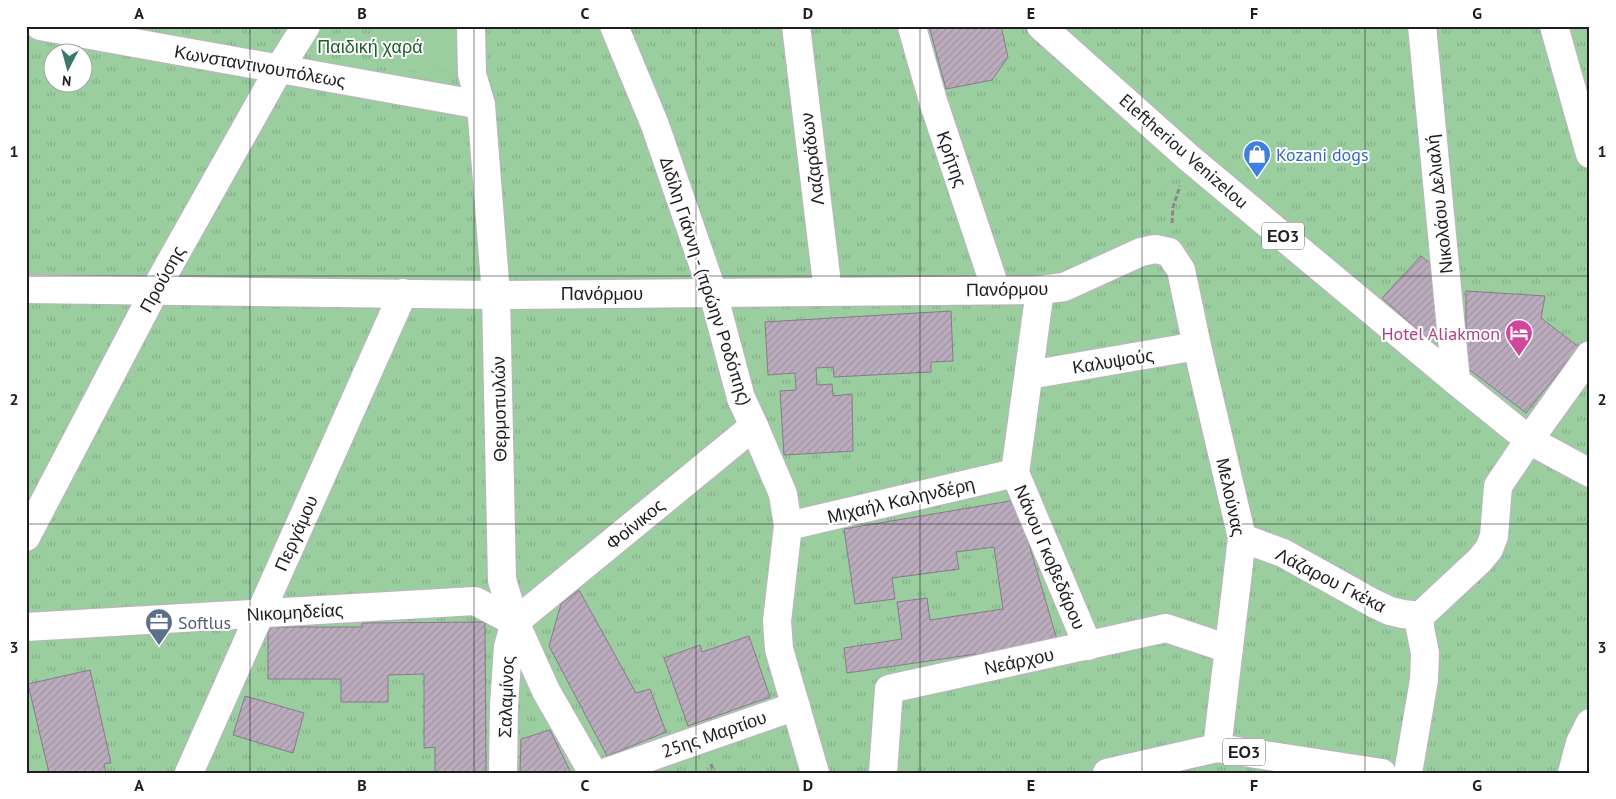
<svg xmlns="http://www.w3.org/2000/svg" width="1616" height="799" viewBox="0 0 1616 799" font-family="'PT Sans',sans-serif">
	<defs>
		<pattern id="grass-tufts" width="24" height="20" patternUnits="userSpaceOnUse" patternTransform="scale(1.25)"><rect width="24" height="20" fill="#9ace9f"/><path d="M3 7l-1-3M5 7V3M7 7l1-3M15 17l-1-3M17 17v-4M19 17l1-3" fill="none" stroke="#84b089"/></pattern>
		<pattern id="building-hatch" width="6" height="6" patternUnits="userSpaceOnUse" patternTransform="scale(1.25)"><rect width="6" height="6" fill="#baacbd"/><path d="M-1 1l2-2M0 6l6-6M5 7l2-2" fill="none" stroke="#a093a2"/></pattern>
	</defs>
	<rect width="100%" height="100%" fill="#f1e3f5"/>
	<path fill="url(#grass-tufts)" fill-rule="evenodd" d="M 26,26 L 1590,26 L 1590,773 L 26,773 ZM 52,52 L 82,52 L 82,82 L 52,82 Z"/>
	<path fill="#9ace9f" d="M 390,26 L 460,26 L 459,71 L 389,70 Z"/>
	<g fill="url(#building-hatch)" stroke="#877a8a">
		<path d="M 929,26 L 1001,26 L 1008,57 L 992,80 L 946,89 Z"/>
		<path d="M 1421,256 L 1436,268 L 1444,316 L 1426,337 L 1382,298 Z"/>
		<path d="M 1466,291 L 1545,296 L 1541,318 L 1579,347 L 1526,413 L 1466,367 Z"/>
		<path d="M 951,311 L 953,361 L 931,362 L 931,372 L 834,377 L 833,367 L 816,368 L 817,385 L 832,384 L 833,396 L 852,394 L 853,451 L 784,455 L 780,391 L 796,390 L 795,373 L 768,375 L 765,322 Z"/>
		<path d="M 1016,500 L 1058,643 L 976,657 L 976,654 L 847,673 L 844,648 L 902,639 L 897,602 L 927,598 L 930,620 L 1003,609 L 994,547 L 956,552 L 959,569 L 892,578 L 895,599 L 855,604 L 844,529 Z"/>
		<path d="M 579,590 L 636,693 L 650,689 L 666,732 L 607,756 L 549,646 L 561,604 Z"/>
		<path d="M 485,622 L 486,773 L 435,773 L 435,747 L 424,748 L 424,674 L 388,675 L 388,702 L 341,702 L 341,679 L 268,679 L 268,627 L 362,627 L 362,623 Z"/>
		<path d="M 749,636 L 770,697 L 688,726 L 664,658 L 700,645 L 702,652 Z"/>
		<path d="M 90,670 L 111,763 L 104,764 L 106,773 L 49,773 L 28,684 Z"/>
		<path d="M 245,696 L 304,713 L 293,753 L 233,735 Z"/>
		<path d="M 550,730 L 571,773 L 520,773 L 521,739 Z"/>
	</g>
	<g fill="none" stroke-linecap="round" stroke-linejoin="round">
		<g stroke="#bfb1c2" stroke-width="30">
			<g id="minor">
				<path d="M 40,26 L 481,105"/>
				<path d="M 471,26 L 472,74 L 481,105 L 496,295 L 502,580 L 515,622 L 546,691 L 593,773"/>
				<path d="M 614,26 L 655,125 L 713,293 L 741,398 L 754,426 L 783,494 L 788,526 L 777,621 L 779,649 L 815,773"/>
				<path d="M 796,26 L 828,292"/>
				<path d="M 912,26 L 913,31 L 933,101 L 996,290"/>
				<path d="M 1422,26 L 1456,381"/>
				<path d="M 1554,26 L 1590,154"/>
				<path d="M 26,289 L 496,295 L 1040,290 L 1064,287 L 1141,252 L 1155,249 L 1169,252 L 1181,270 L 1197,346 L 1242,538 L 1217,748"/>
				<path d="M 1040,290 L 1015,473 L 1088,646"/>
				<path d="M 1029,375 L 1197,346"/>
				<path d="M 788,526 L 1015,473"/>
				<path d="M 26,537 L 155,290 L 279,69 L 306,26"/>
				<path d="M 1242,538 L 1283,553 L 1373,603 L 1390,611 L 1403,614 L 1420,616"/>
				<path d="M 515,622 L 754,426"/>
				<path d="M 26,627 L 475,601 L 515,622"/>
				<path d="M 189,773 L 403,293"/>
				<path d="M 503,773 L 504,705 L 508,647 L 515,622"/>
				<path d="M 604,773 L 796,706"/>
				<path d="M 883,773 L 889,689 L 1166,628 L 1229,649"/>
				<path d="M 1408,773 L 1424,680 L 1425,653 L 1420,628 L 1420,616 L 1480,560 L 1489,549 L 1494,536 L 1498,486 L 1529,440 L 1590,355"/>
				<path d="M 1572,773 L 1580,743 L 1590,723"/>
			</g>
		</g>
		<g stroke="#bfb1c2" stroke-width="30">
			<g id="major">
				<path d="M 1041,26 L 1189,158 L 1456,381 L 1529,440 L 1590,473"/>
				<path d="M 1107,773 L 1217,748 L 1382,773"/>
			</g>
		</g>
		<g stroke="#8e8490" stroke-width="3" stroke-dasharray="5 2.5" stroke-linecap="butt">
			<path d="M 1172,223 L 1173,207 L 1180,186"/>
			<path d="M 711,764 L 714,773"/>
		</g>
		<use href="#minor" stroke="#fff" stroke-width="28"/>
		<use href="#major" stroke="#fff" stroke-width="28"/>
	</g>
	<path fill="none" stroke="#211c22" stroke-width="1" stroke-opacity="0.55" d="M 250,26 L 250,773M 474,26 L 474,773M 696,26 L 696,773M 920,26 L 920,773M 1142,26 L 1142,773M 1365,26 L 1365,773M 26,276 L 1590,276M 26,524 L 1590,524"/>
	<defs>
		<g id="shop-pin" transform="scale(1.4375)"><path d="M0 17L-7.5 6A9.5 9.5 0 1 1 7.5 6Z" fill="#3f7fe0" stroke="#fff"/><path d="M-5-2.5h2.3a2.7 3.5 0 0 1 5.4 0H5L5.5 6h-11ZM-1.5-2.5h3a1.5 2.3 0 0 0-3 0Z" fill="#fff"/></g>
		<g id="hotel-pin" transform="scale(1.4375)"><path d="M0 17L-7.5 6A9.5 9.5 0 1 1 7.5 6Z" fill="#d1479c" stroke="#fff"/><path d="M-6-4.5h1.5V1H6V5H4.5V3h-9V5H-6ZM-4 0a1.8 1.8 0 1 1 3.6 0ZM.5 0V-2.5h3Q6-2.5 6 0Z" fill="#fff"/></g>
		<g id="office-pin" transform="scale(1.4375)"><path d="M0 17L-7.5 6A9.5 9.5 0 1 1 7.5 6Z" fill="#5c6f8a" stroke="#fff"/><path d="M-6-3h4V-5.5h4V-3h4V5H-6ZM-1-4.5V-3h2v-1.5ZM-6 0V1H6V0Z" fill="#fff"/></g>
	</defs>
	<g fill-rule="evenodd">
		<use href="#shop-pin" x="1257" y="154"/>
		<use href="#hotel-pin" x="1519" y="333"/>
		<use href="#office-pin" x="159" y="622"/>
	</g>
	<g text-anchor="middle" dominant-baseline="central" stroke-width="4" stroke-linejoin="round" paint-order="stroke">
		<g fill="#fff" stroke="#646064" stroke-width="1">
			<rect x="1262" y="222.5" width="42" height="27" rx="4"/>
			<rect x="1223" y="738.5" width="42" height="27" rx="4"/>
		</g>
		<g font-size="16" font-weight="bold" fill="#211c22">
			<text x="1283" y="236">ΕΟ3</text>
			<text x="1244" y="752">ΕΟ3</text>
		</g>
		<g font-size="18" fill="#1f5e2b" stroke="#fff">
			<text x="370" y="46">Παιδική χαρά</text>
		</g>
		<g font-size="18" fill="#211c22" stroke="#fff">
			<text transform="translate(260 66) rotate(10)">Κωνσταντινουπόλεως</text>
			<text transform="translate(1184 151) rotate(41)">Eleftheriou Venizelou</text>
			<text transform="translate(812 159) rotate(-97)">Λαζαράδων</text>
			<text transform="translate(952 159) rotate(71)">Κρήτης</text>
			<text transform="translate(1439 204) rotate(-96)">Νικολάου Δελιαλή</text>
			<text transform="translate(162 279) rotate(-61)">Προύσης</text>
			<text transform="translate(706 281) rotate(72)">Διδίλη Γιάννη - (πρώην Ροδόπης)</text>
			<text transform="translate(1007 289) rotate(-1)">Πανόρμου</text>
			<text x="602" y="293">Πανόρμου</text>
			<text transform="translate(1113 361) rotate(-9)">Καλυψούς</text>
			<text transform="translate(499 409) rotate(-91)">Θερμοπυλών</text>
			<text transform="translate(1231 497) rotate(78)">Μελούνας</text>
			<text transform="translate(901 500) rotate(-13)">Μιχαήλ Καληνδέρη</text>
			<text transform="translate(635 524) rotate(-39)">Φοίνικος</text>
			<text transform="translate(296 533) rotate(-66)">Περγάμου</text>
			<text transform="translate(1050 557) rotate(67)">Νάνου Γκοβεδάρου</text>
			<text transform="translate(1331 580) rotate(27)">Λάζαρου Γκέκα</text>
			<text transform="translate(295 612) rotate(-3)">Νικομηδείας</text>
			<text transform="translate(1019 661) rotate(-12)">Νεάρχου</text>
			<text transform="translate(506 697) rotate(-88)">Σαλαμίνος</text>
			<text transform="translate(714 734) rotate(-19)">25ης Μαρτίου</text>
		</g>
		<g font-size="18" fill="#366cbe" stroke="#fff" text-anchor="start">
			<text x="1276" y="154">Kozani dogs</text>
		</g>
		<g font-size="18" fill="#b23c85" stroke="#fff" text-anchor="end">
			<text x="1500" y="333">Hotel Aliakmon</text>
		</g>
		<g font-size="18" fill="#4e5e75" stroke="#fff" text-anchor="start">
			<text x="178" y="622">Softlus</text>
		</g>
	</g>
	<rect width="1616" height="799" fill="none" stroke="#ffffff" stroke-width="55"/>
	<g transform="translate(68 68) rotate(186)"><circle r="24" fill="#ffffff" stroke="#a6a4a7"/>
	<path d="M0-4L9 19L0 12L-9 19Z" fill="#397969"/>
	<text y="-8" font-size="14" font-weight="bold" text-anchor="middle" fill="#211c22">N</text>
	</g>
	<rect x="28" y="28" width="1560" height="744" fill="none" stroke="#211c22" stroke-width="2"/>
	<g font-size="16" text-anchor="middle" font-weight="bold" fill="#211c22">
		<text x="139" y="19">A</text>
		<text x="362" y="19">B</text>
		<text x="585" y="19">C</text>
		<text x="808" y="19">D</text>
		<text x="1031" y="19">E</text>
		<text x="1254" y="19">F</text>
		<text x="1477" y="19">G</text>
		<text x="14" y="157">1</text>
		<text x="1602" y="157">1</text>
		<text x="14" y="405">2</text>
		<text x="1602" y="405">2</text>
		<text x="14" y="653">3</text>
		<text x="1602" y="653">3</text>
		<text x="139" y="791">A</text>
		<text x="362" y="791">B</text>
		<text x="585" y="791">C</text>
		<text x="808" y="791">D</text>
		<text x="1031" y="791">E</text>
		<text x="1254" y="791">F</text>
		<text x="1477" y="791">G</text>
	</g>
</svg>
